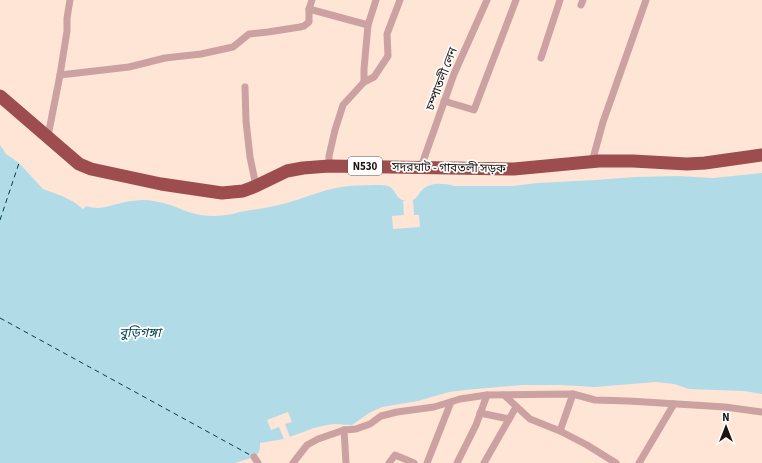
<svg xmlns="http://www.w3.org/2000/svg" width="762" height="463" viewBox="0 0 762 463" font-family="'Source Sans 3','Noto Sans Bengali',sans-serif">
	<rect width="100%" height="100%" fill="#fee5d6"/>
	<path fill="#b2dbe8" d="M 0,145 L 6,154 L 19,163 L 43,189 L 62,196 L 74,202 L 83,209 L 87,206 C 100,211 111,205 125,202 C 130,201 137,200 143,200 C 151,200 161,202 170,205 C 177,207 184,211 192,213 C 202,216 215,217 225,215 C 230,215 235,213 240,212 C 257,209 274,207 290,202 C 310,196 328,188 349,186 C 357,186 381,184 388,186 C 398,190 394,201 409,201 C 417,200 417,195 422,190 C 430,182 444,183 454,186 L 513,186 L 537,183 L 596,180 L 635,177 L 678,176 L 713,178 L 762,173 L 762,394 L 744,391 L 689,389 L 674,384 L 656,382 L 595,387 L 560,385 L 523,385 L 465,390 L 449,392 L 418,401 L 382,407 L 369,413 L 352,425 L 334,424 L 327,425 L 314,428 L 284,439 L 260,443 C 260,449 260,453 254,457 L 235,463 L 0,463 Z"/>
	<g fill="#fee5d6">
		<path d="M 413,200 L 414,215 L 419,215 L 420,227 L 393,229 L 392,216 L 404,215 L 403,201 Z"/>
		<path d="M 288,412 L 292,422 L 285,424 L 290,437 L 284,439 L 279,427 L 271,430 L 267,420 Z"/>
	</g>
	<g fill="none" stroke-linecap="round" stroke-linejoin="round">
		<g stroke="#003f4d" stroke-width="1" stroke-dasharray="5 4" stroke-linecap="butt">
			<path d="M 0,220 L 19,163"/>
			<path d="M 0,318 L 252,456"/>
		</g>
		<g stroke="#cba2a1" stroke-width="7">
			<path d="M 581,5 L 583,0"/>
			<path d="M 309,9 L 368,25"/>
			<path d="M 541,58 L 560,0"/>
			<path d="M 60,75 L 129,67 L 165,58 L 201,54 L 233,47 L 249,34 L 268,32 L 300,27 L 304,26 L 309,22 L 309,9 L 312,0"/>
			<path d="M 364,82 L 374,77 L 388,56 L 387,34 L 400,0"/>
			<path d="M 245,87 L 246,121 L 250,157 L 256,186"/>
			<path d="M 444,101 L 474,110 L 516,0"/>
			<path d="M 48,136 L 60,75 L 67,31 L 67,18 L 70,0"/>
			<path d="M 592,162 L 603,122 L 646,0"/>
			<path d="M 329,166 L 329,156 L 335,130 L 343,105 L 364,82 L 364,69 L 368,25 L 376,0"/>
			<path d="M 421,167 L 454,74 L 487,0"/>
			<path d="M 504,395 L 530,419 L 560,431 L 587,445 L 616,463"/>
			<path d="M 480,413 L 509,419"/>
			<path d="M 344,430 L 346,463"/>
			<path d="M 560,431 L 573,394"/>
			<path d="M 254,457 L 258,463"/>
			<path d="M 293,463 L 307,445 L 318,439 L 344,430 L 356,429 L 370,424 L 381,416 L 397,412 L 434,407 L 460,399 L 487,395 L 573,394 L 595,400 L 629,401 L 725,407 L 762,412"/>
			<path d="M 389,463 L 395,455 L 414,463"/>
			<path d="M 427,463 L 451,402"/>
			<path d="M 457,463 L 476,425 L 487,395"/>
			<path d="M 484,463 L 516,407"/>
			<path d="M 639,463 L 674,404"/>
		</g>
		<path stroke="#9d4d4e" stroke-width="13" d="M 0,96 L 79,164 L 91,169 L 161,184 L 222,193 L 243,191 L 256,186 L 287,171 L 303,168 L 329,166 L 514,169 L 599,161 L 633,161 L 687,164 L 705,163 L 762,155"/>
	</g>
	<g text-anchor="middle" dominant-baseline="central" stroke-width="3.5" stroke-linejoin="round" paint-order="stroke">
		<rect fill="#fff" stroke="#605a57" stroke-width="1" x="348" y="157" width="34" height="18" rx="3"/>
		<g font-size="11" font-weight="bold" fill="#1c140f">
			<text x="365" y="166">N530</text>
		</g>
		<g font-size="12" fill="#1c140f" stroke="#fff">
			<text transform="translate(442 79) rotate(-69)">চম্পাতলী লেন</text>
			<text transform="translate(449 168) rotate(1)">সদরঘাট - গাবতলী সড়ক</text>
		</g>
		<g font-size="13" font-style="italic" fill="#003f4d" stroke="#fff">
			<text x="140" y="333">বুড়িগঙ্গা</text>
		</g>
	</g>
	<g transform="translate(726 427)" stroke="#ffffff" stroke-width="3" paint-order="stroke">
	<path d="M0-3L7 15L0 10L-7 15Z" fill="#1c140f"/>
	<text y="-6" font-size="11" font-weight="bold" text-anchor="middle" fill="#1c140f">N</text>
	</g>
</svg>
